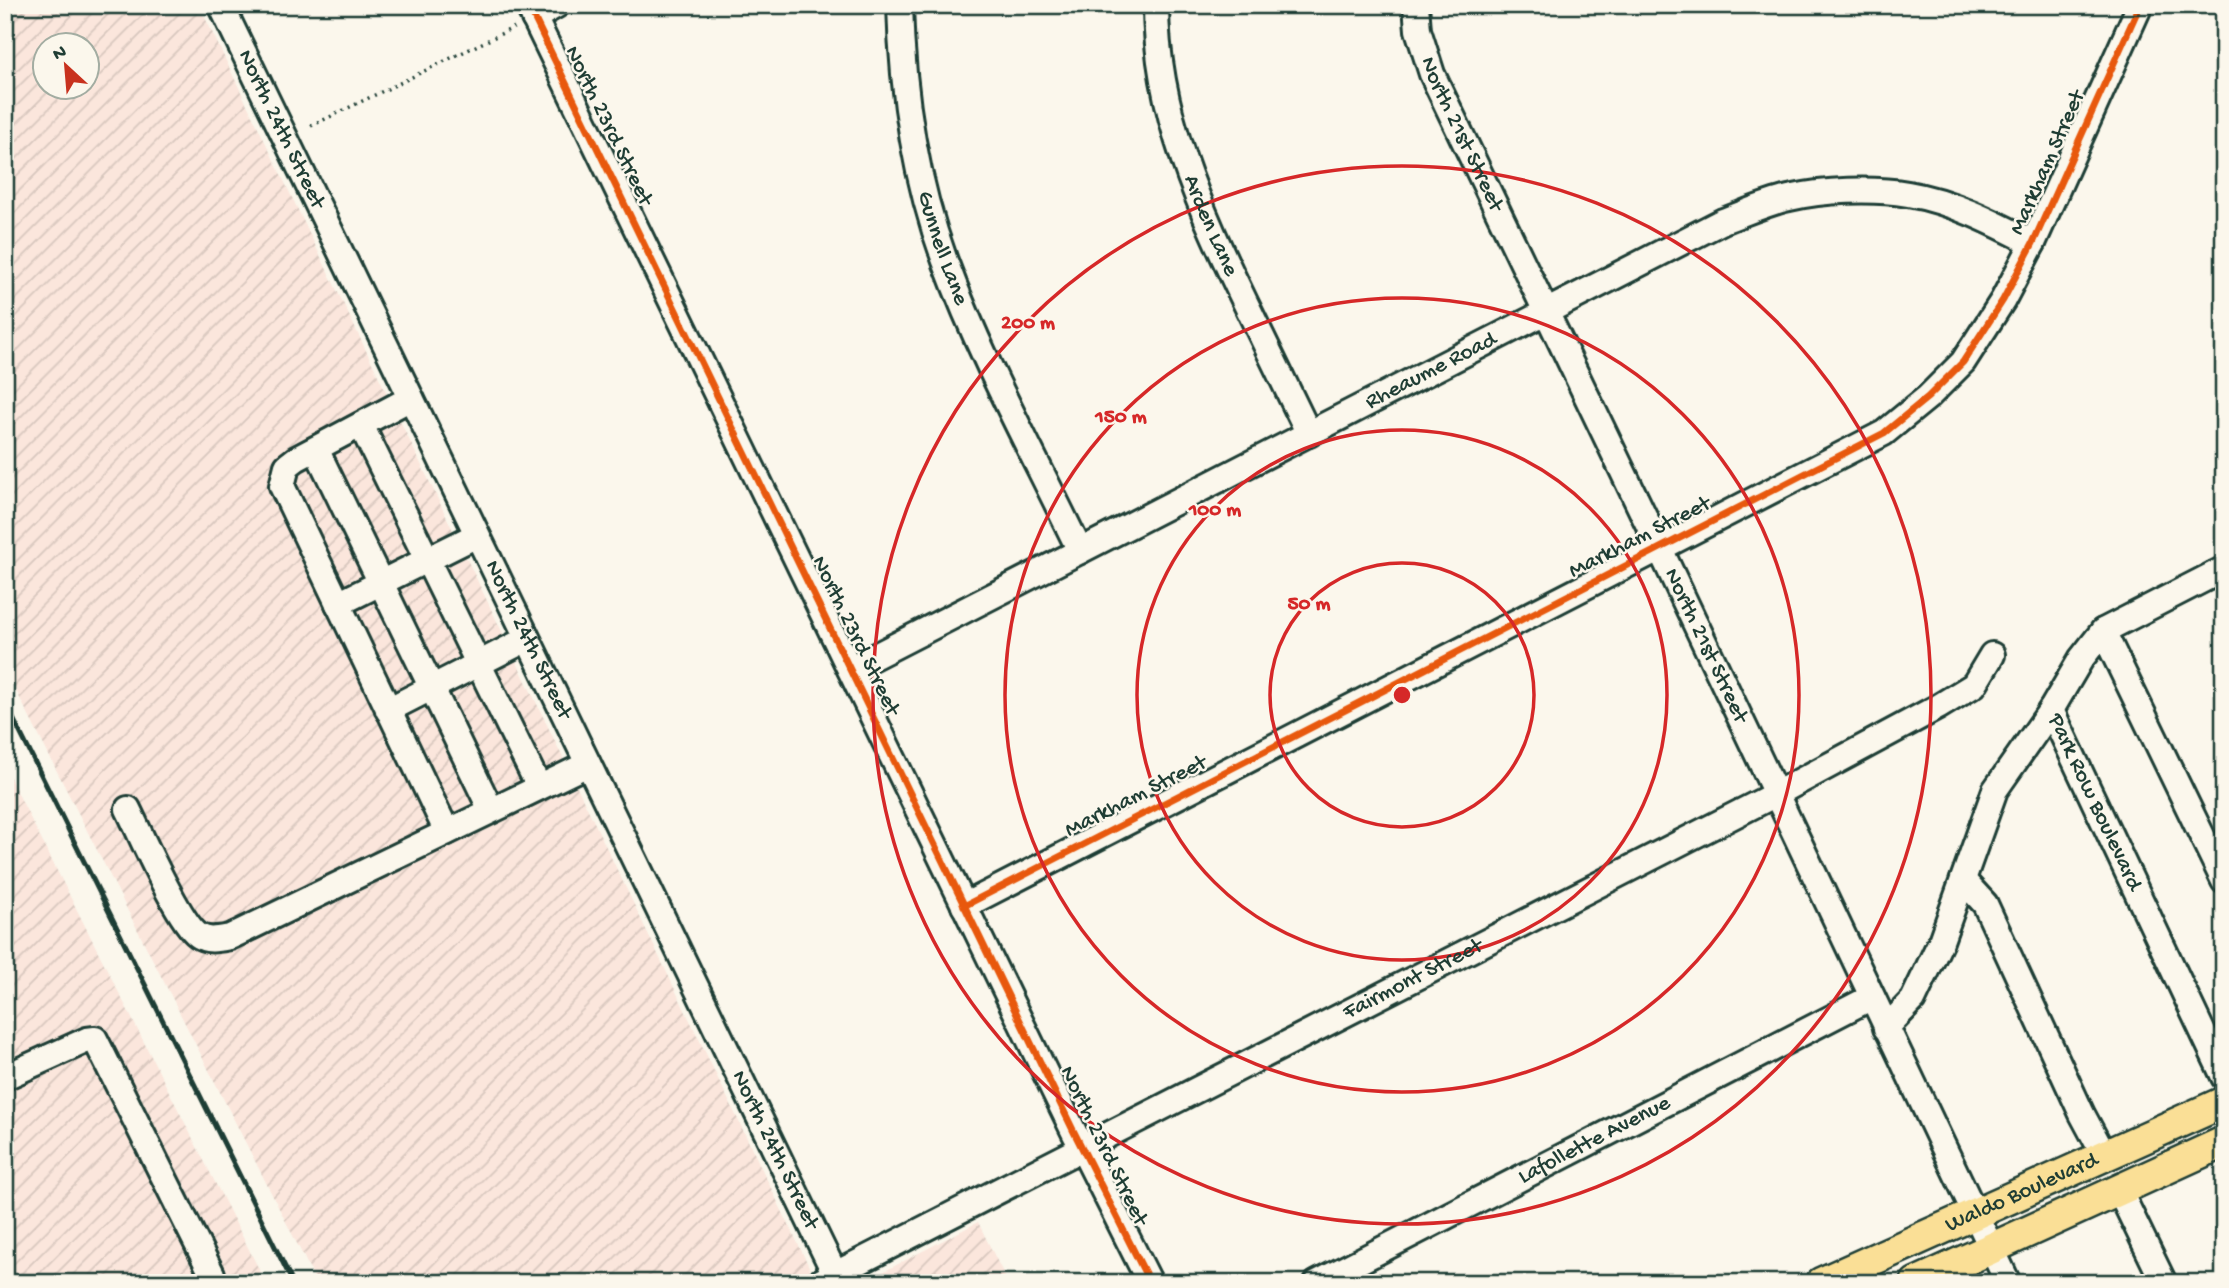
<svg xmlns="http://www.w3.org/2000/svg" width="2229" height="1288" viewBox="0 0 2229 1288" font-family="'Gochi Hand',sans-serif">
	<defs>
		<pattern id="industrial-furrows" width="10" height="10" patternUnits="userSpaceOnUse" patternTransform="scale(1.75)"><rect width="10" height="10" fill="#fbe6dc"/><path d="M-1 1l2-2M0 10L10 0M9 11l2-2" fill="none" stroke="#d7c6bd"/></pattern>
	</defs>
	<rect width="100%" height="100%" fill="#fbf7ec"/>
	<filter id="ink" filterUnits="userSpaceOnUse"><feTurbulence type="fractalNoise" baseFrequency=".0143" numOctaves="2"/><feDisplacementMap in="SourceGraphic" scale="14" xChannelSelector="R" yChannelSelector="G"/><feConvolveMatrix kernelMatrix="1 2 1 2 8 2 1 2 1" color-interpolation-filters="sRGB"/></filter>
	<g filter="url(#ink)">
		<g fill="url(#industrial-furrows)" fill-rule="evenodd">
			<path d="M 5,5 L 199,5 L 817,1283 L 317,1283 L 5,669 ZM 46,46 L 88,46 L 88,88 L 46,88 Z"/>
			<path d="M 5,768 L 266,1283 L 5,1283 Z"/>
			<path d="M 978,1222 L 1008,1283 L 862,1283 Z"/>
		</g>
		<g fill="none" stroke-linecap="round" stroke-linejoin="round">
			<g stroke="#1f3d34" stroke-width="30">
				<g id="minor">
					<path id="s1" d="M 221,5 L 835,1274"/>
					<path d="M 528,5 L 1074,1132 L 1150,1283"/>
					<path id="s2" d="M 900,5 C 902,92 915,179 945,261 C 982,361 1034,455 1080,551"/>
					<path id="s3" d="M 1156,5 C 1156,113 1200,209 1246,304 C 1267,347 1288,390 1309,434"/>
					<path id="s4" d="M 1416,5 L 1418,30 L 1432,74 L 1660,549 L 2008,1283"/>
					<path d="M 534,18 L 557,5"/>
					<path d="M 411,398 L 296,459 L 287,466 L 282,486 L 447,832"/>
					<path d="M 361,425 L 539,787"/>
					<path d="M 316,449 L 491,810"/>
					<path d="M 338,604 L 477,535"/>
					<path d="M 2103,631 L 2224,881"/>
					<path id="s5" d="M 850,669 L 1723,221 C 1745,213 1766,203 1789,198 C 1823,190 1873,188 1908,194 C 1951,201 1995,223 2033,243"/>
					<path d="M 388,710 L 527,639"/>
					<path id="s6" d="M 2051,710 L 2224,1077"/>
					<path d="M 128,809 C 141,835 178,921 198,935 C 207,942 219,939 230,937 L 588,764"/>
					<path d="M 1963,880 L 1985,904 L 2082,1114 L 2104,1155"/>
					<path d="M 964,906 L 1884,433 L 1928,397 L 1963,362 L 2003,300 L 2033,243 L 2140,5"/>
					<path d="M 1886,1028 L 1913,1000 L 1941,941 L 1995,790 L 2051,710 L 2081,659 L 2103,631 L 2224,569"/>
					<path d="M 5,1077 L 87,1040 L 95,1039 L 212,1274 L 203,1283"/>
					<path d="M 2119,1190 L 2164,1283"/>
					<path id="s7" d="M 818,1283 L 1776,794 L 1938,707 L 1974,685 L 1992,655"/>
					<path id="s8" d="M 1317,1283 L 1872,997"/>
				</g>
			</g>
			<g stroke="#1f3d34" stroke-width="35">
				<g id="major">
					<path id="s9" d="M 1821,1283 L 2224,1102"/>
					<path d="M 1916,1283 L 2224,1142"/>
				</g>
			</g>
			<path stroke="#1f3d34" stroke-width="3.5" stroke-dasharray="2 5" stroke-linecap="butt" d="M 311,126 L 515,27"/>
			<use href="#minor" stroke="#fbf7ec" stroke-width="24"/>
			<use href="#major" stroke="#fadf96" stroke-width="30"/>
			<path stroke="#1f3d34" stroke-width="5" d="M 5,702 L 293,1283"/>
			<g stroke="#fbf7ec" stroke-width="11">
				<g id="cycleway">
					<path d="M 528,5 L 1074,1132 L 1150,1283"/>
					<path d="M 964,906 L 1884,433 L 1928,397 L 1963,362 L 2003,300 L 2033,243 L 2140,5"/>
				</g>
			</g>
			<use href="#cycleway" stroke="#e8590c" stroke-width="7"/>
		</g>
	</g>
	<g fill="none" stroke="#d62828" stroke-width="3.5">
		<circle cx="1402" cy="695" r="132"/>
		<circle cx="1402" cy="695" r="265"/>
		<circle cx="1402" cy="695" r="397"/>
		<circle cx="1402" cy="695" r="529"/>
	</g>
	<g text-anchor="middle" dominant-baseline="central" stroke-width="5" stroke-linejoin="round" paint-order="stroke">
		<g font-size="23" fill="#1f3d34" stroke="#fbf7ec">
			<text transform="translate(608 126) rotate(64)">North 23rd Street</text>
			<text stroke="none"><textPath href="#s1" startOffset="138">North 24th Street</textPath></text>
			<text stroke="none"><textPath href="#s4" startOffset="138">North 21st Street</textPath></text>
			<text transform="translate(2048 163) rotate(-66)">Markham Street</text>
			<text stroke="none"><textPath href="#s3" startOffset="229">Arden Lane</textPath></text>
			<text stroke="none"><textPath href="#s2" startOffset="248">Gunnell Lane</textPath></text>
			<text stroke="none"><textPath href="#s5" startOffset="653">Rheaume Road</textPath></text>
			<text transform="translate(1640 538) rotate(-27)">Markham Street</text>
			<text transform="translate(855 636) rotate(64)">North 23rd Street</text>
			<text stroke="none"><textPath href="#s1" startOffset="705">North 24th Street</textPath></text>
			<text stroke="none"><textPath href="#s4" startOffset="705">North 21st Street</textPath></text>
			<text transform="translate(1136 797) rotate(-27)">Markham Street</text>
			<text stroke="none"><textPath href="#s6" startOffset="102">Park Row Boulevard</textPath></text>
			<text stroke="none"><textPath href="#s7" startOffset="668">Fairmont Street</textPath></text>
			<text stroke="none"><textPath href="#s8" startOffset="312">Lafollette Avenue</textPath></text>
			<text transform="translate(1103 1146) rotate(64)">North 23rd Street</text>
			<text stroke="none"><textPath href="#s1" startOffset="1272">North 24th Street</textPath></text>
			<text stroke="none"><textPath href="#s9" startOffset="220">Waldo Boulevard</textPath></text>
		</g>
	</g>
	<circle cx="1402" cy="695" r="10" fill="#d62828" stroke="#fbf7ec" stroke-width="3.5"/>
	<g font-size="21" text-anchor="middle" font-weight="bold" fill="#d62828" stroke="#fbf7ec" stroke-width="5" stroke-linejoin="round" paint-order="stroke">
		<text x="1028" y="328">200 m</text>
		<text x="1121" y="422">150 m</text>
		<text x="1215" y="515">100 m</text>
		<text x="1309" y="609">50 m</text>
	</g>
	<rect width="2229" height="1288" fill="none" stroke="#fbf7ec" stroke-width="28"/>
	<rect x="14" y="14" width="2201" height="1260" fill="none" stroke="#1f3d34" stroke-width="2.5" filter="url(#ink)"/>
	<g transform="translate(66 66) rotate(334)"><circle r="33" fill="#fbf7ec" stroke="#a3ada2" stroke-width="2"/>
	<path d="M0-5L12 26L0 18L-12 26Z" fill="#c8321e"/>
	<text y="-10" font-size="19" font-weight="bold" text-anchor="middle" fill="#1f3d34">N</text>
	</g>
</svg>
